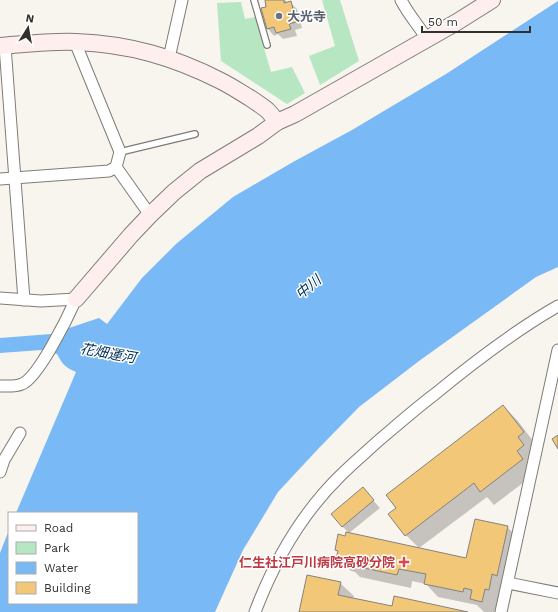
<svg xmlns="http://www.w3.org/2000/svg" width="558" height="612" viewBox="0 0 558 612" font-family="'Work Sans','Noto Sans JP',sans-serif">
	<rect width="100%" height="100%" fill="#f8f4ee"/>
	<g fill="#b6e7c2">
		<path d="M 322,0 L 340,0 L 359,61 L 320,85 L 309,56 L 335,46 Z"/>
		<path d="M 241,2 L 245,19 L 255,17 L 271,72 L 292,67 L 305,93 L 287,104 L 221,61 L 217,3 Z"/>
	</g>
	<path fill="#79b9f5" d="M 558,1 L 558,267 L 536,277 L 419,361 L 359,407 L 318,449 L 278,492 L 243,550 L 215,612 L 0,612 L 0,553 L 9,530 L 9,603 L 137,603 L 137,513 L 16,513 L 76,372 C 65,367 63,365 57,354 L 41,350 L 0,353 L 0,338 L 51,334 L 99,318 L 107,324 L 142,278 L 176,244 L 233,197 L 293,162 L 352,130 L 446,74 Z"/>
	<g fill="#0003">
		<path d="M 270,0 L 285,0 L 288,3 L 290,2 L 297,9 L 302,28 L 295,30 L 297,36 L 283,39 L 278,34 L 274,36 L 268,29 L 268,7 Z"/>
		<path d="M 503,406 L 517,420 L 537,446 L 530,451 L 536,459 L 536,473 L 494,505 L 487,497 L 419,548 L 406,535 Z"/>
		<path d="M 363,489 L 380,508 L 349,533 L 342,526 Z"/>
		<path d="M 507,527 L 521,540 L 496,612 L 484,612 L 477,605 L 438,597 L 426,584 L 412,581 L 411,588 L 360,577 L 355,572 L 351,571 L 337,558 L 338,553 L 336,550 L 467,559 Z"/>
		<path d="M 340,583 L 354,596 L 353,599 L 393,607 L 464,612 L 300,612 Z"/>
	</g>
	<g fill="#f2c878" stroke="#85827d">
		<path d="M 265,0 L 284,0 L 284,3 L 291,1 L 296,22 L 289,24 L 291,29 L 276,33 L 274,27 L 267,29 L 261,8 L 266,7 Z"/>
		<path d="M 503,405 L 524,432 L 518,437 L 524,445 L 517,451 L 523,459 L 480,492 L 474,483 L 405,536 L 388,514 L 396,508 L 386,495 Z"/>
		<path d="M 558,435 L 558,449 L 552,439 Z"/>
		<path d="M 363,487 L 374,500 L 342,527 L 331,514 Z"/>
		<path d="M 475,519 L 508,526 L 497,576 L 492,574 L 489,590 L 485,589 L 482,602 L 470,599 L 472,590 L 464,588 L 463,592 L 424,584 L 426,574 L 399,569 L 397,575 L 345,564 L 346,560 L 336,558 L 338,551 L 335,550 L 338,534 L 345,536 L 346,532 L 466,558 Z"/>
		<path d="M 307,575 L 341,582 L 338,595 L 392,606 L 394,596 L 468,612 L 299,612 Z"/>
	</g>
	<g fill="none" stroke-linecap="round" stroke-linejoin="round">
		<g stroke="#7f7c77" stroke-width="8">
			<g id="lane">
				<path d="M 254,0 L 267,45"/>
				<path d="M 120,152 L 195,134"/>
			</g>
		</g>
		<g stroke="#7f7c77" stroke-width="13">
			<g id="street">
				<path d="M 401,0 C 408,14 419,26 427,39"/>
				<path d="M 5,46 L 24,300"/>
				<path d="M 169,58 L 182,0"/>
				<path d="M 116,167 L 150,215"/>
				<path d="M 0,179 L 109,171 L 116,167 L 120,152 L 75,42"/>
				<path d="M 0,298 L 41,301 L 76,299 C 68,317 38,378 22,384 C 15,387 7,386 0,386"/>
				<path d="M 0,472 L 4,460 L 20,433"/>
				<path d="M 508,583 L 558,593"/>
				<path d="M 255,612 C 274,562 303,512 341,475 C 353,463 365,453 377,442 C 396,426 415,409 435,394 C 474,362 514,331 558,306"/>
				<path d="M 501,612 L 558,350"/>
			</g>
		</g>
		<g stroke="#7f7c77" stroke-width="18">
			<g id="secondary">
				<path d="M 0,46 C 25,44 51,41 76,42 C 129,44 174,57 221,81 C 231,86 240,92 250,98 C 256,102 262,106 267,110 C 271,114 274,118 277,122"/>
				<path d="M 76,299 L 131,235 L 150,215 L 174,192 L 200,171 L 258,136 L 277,122 L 295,114 L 457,22 L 492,0"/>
			</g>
		</g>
		<use href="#lane" stroke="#fff" stroke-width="5.5"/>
		<use href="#street" stroke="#fff" stroke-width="11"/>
		<use href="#secondary" stroke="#feefee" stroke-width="16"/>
	</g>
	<circle fill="#6b7280" stroke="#fff" stroke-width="1.5" cx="279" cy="16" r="4"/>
	<path fill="#e0444e" stroke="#fff" stroke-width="1.5" d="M402 556h4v4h4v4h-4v4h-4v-4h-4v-4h4z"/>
	<g text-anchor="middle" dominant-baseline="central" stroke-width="3" stroke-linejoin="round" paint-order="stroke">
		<g font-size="13" font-weight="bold" fill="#5b616d" stroke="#fff" text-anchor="start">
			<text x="287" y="16">大光寺</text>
		</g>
		<g font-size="13" font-weight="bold" fill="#be3a42" stroke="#fff" text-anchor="end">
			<text x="395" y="562">仁生社江戸川病院高砂分院</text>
		</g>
		<g font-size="14" font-style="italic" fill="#003157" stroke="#fff">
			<text transform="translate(308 287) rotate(-40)">中川</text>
			<text transform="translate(108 353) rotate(10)">花畑運河</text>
		</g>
	</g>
	<rect x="8" y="512" width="130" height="92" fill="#ffffff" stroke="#adacab"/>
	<rect x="16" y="525" width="20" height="6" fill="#feefee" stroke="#adacab"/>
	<text x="44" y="532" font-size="12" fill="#32302e">Road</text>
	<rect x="16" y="542" width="20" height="12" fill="#b6e7c2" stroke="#adacab"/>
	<text x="44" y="552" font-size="12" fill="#32302e">Park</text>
	<rect x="16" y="562" width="20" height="12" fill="#79b9f5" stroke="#adacab"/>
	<text x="44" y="572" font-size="12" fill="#32302e">Water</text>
	<rect x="16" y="582" width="20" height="12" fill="#f2c878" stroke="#adacab"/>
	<text x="44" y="592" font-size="12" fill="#32302e">Building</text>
	<g transform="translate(28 28) rotate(11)" stroke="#ffffff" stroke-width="3" paint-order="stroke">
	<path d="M0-3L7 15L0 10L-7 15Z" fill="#32302e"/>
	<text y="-6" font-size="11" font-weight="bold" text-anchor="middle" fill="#32302e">N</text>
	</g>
	<path d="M422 26v6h108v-6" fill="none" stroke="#32302e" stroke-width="2"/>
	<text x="428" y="26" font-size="12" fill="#32302e" stroke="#ffffff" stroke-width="3" paint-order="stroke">50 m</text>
</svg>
